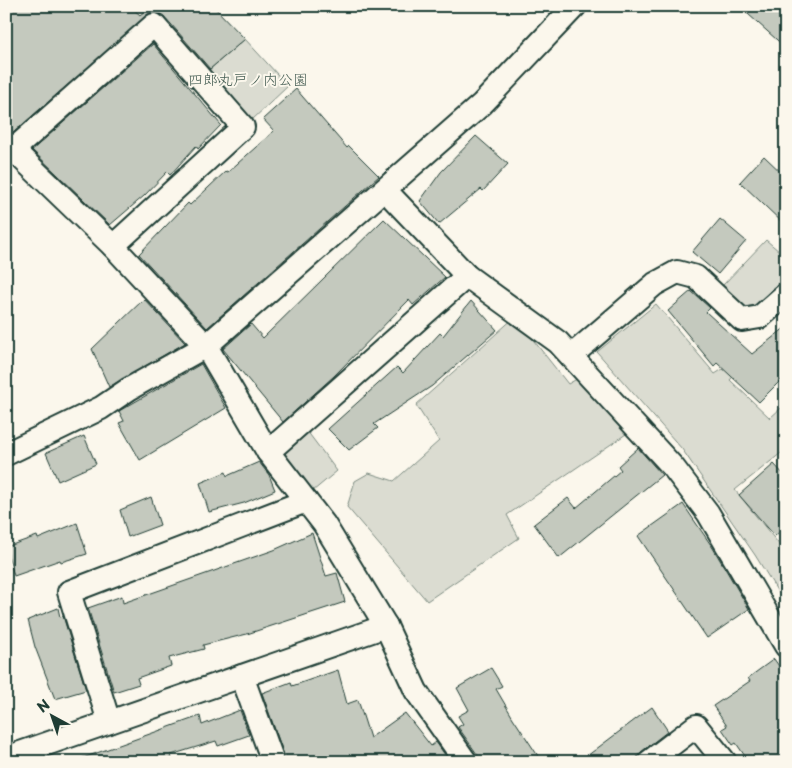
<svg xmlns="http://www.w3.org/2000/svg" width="792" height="768" viewBox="0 0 792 768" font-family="'Playpen Sans','Klee One',sans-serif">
	<rect width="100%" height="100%" fill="#fbf7ec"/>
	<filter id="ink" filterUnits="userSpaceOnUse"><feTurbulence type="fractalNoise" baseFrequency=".02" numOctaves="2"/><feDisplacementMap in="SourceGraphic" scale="10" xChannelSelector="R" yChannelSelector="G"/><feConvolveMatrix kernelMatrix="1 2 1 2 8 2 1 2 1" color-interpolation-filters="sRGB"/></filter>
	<g filter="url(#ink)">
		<g fill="#dbdcd1" stroke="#7d8c82">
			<path d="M 245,39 L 288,86 L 252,120 L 208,71 Z"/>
			<path d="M 766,240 L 786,257 L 786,278 L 762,303 L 746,307 L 722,286 Z"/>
			<path d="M 656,304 L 715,374 L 734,362 L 739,370 L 730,380 L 770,418 L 781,408 L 786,413 L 786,449 L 735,490 L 786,553 L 786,605 L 755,555 L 682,449 L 597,352 Z"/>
			<path d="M 515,317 L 568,384 L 582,376 L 629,432 L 507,515 L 519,538 L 427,601 L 347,507 L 355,481 L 369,473 L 394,481 L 439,441 L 416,405 Z"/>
			<path d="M 307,431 L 337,471 L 307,496 L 280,455 Z"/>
		</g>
		<g fill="#c4c9be" stroke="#1f3d34">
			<path d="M 6,6 L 130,6 L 140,15 L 151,6 L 213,6 L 245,39 L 210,69 L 164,16 L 158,12 L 151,12 L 14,132 L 6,124 Z"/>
			<path d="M 739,6 L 786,6 L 786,48 Z"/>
			<path d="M 153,44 L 221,125 L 198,149 L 196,146 L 170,175 L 167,172 L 144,196 L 110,225 L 32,150 Z"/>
			<path d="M 296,89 L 347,148 L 349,146 L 379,176 L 207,328 L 139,254 L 188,203 L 190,205 L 226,171 L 228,172 L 274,131 L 263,119 Z"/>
			<path d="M 476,136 L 508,164 L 483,191 L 481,189 L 439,224 L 420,201 L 441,172 Z"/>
			<path d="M 764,156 L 786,177 L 786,226 L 740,182 Z"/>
			<path d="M 384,219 L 445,277 L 413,305 L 409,300 L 334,376 L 283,422 L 223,349 L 251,324 L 263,338 Z"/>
			<path d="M 720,219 L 746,241 L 718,274 L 692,252 Z"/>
			<path d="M 691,291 L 710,308 L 706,312 L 752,354 L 786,327 L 786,375 L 759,402 L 717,363 L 714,366 L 668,311 Z"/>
			<path d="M 144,299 L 185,343 L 109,387 L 92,349 Z"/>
			<path d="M 471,301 L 497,330 L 432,386 L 374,424 L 378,428 L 349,450 L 328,429 L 397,367 L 403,373 L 440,333 L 443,336 Z"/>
			<path d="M 201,364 L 226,408 L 140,460 L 119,423 L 124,421 L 119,411 Z"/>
			<path d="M 84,436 L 96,464 L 58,481 L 46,453 Z"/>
			<path d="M 638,448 L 662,475 L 559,558 L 534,524 L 568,498 L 576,508 L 621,470 L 618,466 Z"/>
			<path d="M 259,462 L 269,475 L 275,490 L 244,503 L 209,512 L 200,483 L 226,472 L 227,476 Z"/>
			<path d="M 774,464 L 786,477 L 786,526 L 775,536 L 739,495 Z"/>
			<path d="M 151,497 L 160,525 L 128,537 L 120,510 Z"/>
			<path d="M 683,504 L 713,548 L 749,609 L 707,638 L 638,536 Z"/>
			<path d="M 77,523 L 87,554 L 61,562 L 60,560 L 14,576 L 6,547 L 37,536 L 38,539 Z"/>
			<path d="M 312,533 L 326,576 L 337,573 L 345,602 L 247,634 L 203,645 L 204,649 L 169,658 L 171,666 L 137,678 L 139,684 L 114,692 L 88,608 L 122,596 L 123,603 L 274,550 Z"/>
			<path d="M 58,608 L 60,617 L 63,616 L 86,690 L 55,699 L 35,647 L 28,620 Z"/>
			<path d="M 774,659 L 786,676 L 786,756 L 778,762 L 749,762 L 736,743 L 733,745 L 722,729 L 727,726 L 713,706 L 750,681 L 748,678 Z"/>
			<path d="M 491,668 L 502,686 L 496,689 L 513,718 L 542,762 L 479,762 L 477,754 L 458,727 L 463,724 L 458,716 L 469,710 L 457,688 Z"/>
			<path d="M 338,670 L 347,704 L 358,700 L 370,738 L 405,713 L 431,746 L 436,742 L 450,762 L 282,762 L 283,752 L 262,693 L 291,682 L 292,686 Z"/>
			<path d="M 652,707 L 668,731 L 641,752 L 636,762 L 579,762 Z"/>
			<path d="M 240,710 L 249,735 L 218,746 L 216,741 L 171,755 L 172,758 L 160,762 L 80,762 L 80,759 L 200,716 L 202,725 Z"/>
		</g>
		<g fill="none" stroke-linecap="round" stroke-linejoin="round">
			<g stroke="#1f3d34" stroke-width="26">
				<g id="street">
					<path d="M 6,143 L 113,246 L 206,346 L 268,452 L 324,524 L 386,626 L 416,691 L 466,762"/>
					<path d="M 13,150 L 154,25 L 243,127 L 113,246"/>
					<path d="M 385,190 L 467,276 L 558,342 L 673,467 L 708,513 L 786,646"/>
					<path d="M 571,356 L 655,284 L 677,272 L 696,277 L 742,320 L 760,317 L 786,294"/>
					<path d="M 268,452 L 467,276"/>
					<path d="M 6,454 L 101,408 L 129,389 L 206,346 L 482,104 L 575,6"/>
					<path d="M 242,676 L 271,756"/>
					<path d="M 109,722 L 69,592 L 306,501"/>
					<path d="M 6,758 L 386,626"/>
					<path d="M 649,762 L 696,726 L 725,762"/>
				</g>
			</g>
			<use href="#street" stroke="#fbf7ec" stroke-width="22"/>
		</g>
	</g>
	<g text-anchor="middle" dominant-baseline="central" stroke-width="4" stroke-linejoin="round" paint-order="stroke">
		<g font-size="15" fill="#455d53" stroke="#fbf7ec">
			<text x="248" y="78">四郎丸戸ノ内公園</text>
		</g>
	</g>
	<rect width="792" height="768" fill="none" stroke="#fbf7ec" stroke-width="25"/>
	<rect x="12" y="12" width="767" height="743" fill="none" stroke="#1f3d34" stroke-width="2" filter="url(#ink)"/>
	<g transform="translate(52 716) rotate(320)" stroke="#fbf7ec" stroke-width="4" paint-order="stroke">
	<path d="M0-4L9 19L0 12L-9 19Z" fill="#1f3d34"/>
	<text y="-8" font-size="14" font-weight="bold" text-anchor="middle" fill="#1f3d34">N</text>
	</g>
</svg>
